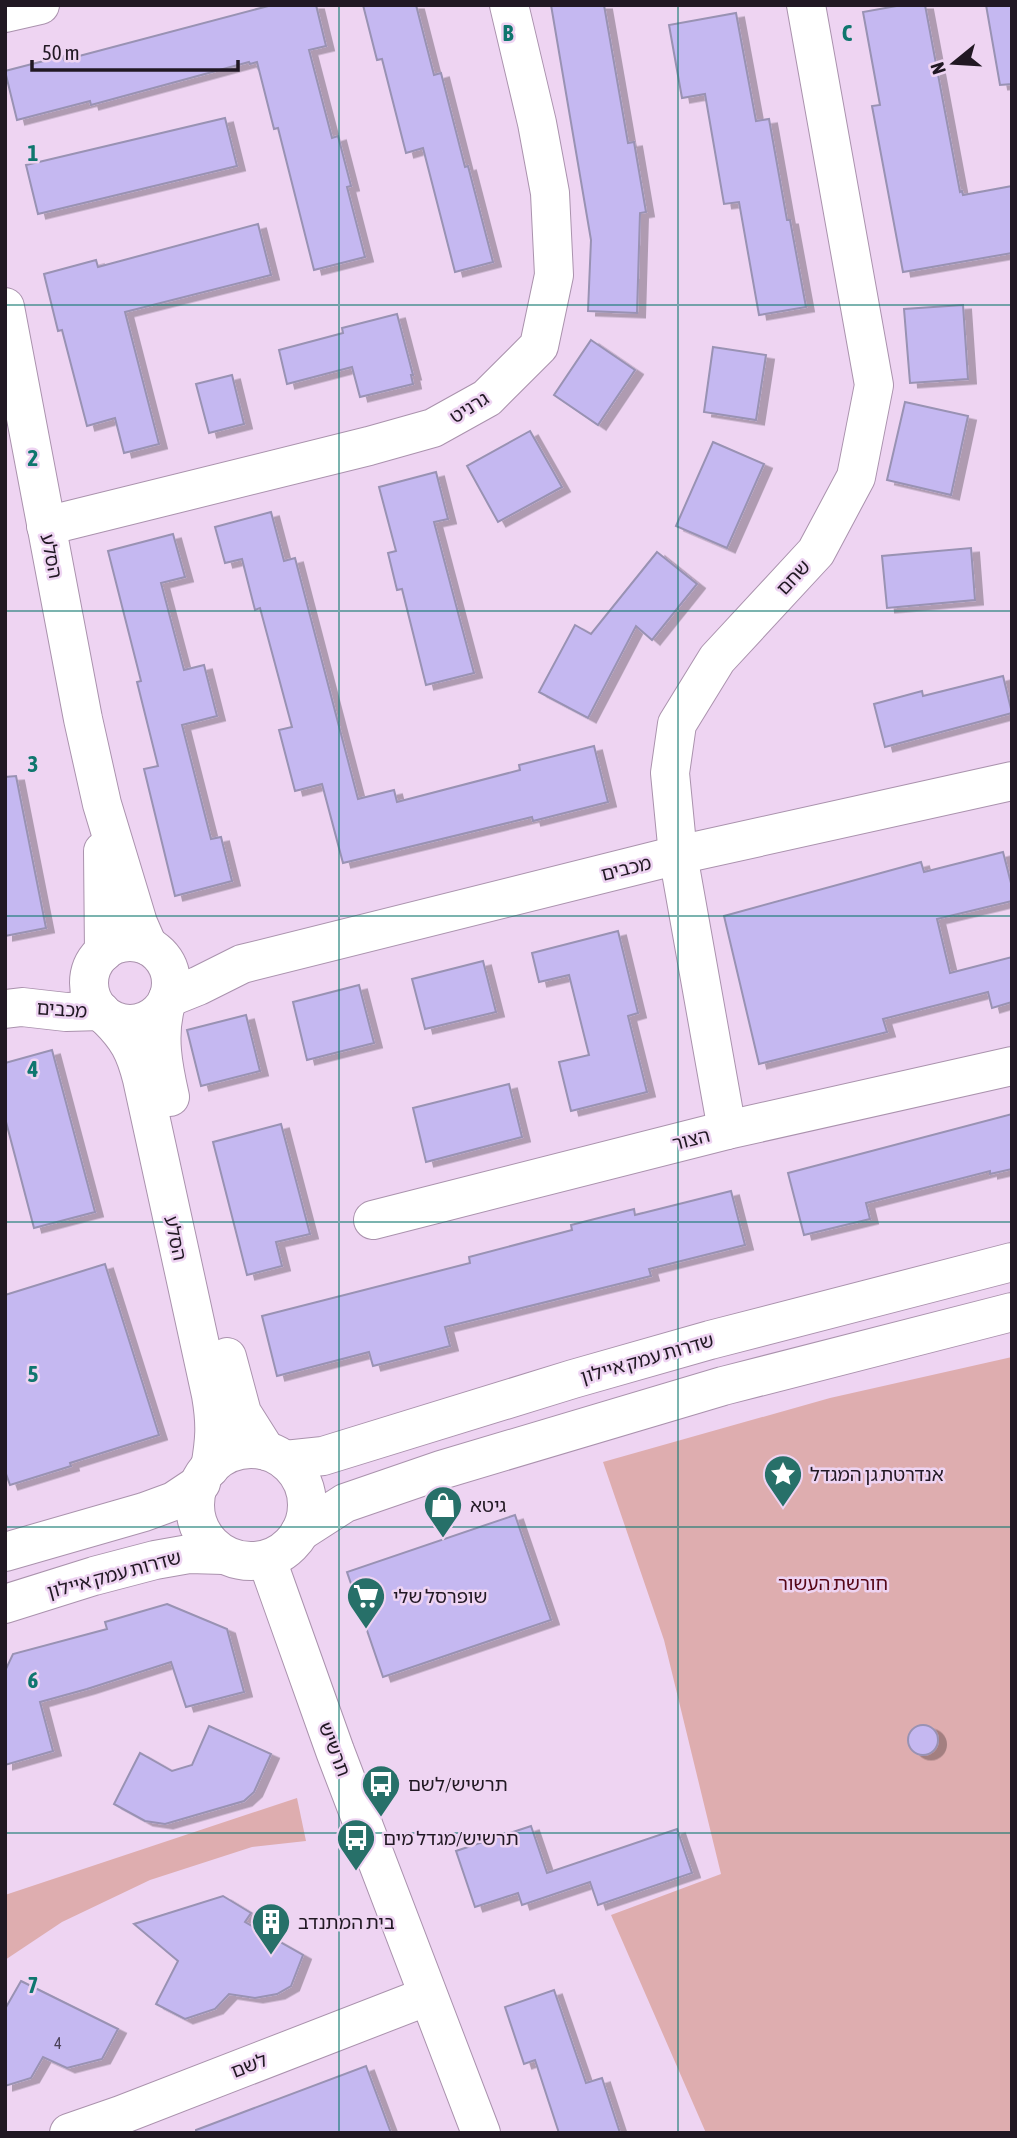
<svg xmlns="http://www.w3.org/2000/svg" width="1017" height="2138" viewBox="0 0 1017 2138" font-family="'Asap Condensed','Noto Sans Hebrew',sans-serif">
	<defs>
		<filter id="shadow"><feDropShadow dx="8" dy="4.5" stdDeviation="0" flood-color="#0004"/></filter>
	</defs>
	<rect width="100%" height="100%" fill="#eed4f2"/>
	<g fill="#deadaf">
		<path d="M 1012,1357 L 1012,2133 L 706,2133 L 611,1915 L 721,1874 L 664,1640 L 603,1462 L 830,1398 Z"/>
		<path d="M 297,1798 L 306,1841 L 252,1847 L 150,1880 L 62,1922 L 5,1960 L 5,1895 Z"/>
	</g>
	<g fill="#c5b8f1" stroke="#9992b3" stroke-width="2" filter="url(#shadow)">
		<path d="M 272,5 L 316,5 L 326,46 L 309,50 L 332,138 L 338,136 L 351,186 L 347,187 L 365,257 L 314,270 L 278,128 L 274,129 L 257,62 L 250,64 L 249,62 L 91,105 L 90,101 L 17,120 L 5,71 L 63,56 L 64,60 Z"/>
		<path d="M 363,5 L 416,5 L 434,75 L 441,73 L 465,167 L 468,166 L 493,262 L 455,272 L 423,148 L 406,153 L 382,59 L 377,60 Z"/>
		<path d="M 551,5 L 604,5 L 628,143 L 634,142 L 646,212 L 640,213 L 637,313 L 588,311 L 591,240 Z"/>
		<path d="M 902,5 L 925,5 L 960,192 L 962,191 L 963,195 L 1012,186 L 1012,253 L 903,272 L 872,106 L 880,105 L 863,12 Z"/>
		<path d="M 986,5 L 1012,5 L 1012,84 L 1000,85 Z"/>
		<path d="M 736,13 L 756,121 L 769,119 L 787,220 L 790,220 L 806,307 L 759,315 L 739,202 L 724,204 L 705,94 L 682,98 L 669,25 Z"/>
		<path d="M 225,118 L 237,166 L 38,214 L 26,165 Z"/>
		<path d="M 258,224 L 271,275 L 125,312 L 159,444 L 124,453 L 115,418 L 87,426 L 62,330 L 58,331 L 44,274 L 96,260 L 98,267 Z"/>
		<path d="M 963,305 L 968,379 L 910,383 L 904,309 Z"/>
		<path d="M 397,314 L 413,375 L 411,375 L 413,384 L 360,397 L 352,367 L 287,384 L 279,350 L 343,333 L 342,328 Z"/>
		<path d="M 591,340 L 635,370 L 598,425 L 554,395 Z"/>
		<path d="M 713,347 L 766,355 L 756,420 L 704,412 Z"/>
		<path d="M 232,375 L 244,424 L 209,433 L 196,384 Z"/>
		<path d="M 905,402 L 968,416 L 951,495 L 887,480 Z"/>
		<path d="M 530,431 L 562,487 L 498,522 L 467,466 Z"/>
		<path d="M 713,442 L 764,464 L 727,548 L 676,526 Z"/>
		<path d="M 436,472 L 448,519 L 434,522 L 474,673 L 426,685 L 402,589 L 397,590 L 388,553 L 396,551 L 379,487 Z"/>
		<path d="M 271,512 L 284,561 L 295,558 L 358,799 L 394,790 L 397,802 L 520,770 L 519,765 L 594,746 L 608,802 L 533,821 L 532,817 L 343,863 L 322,784 L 295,791 L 279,730 L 292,727 L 260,608 L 255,610 L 242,559 L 225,563 L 215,527 Z"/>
		<path d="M 173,534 L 185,577 L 161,583 L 184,670 L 204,665 L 217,716 L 182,725 L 211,839 L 221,837 L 232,881 L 175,896 L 144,769 L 158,766 L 137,682 L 141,681 L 108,551 Z"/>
		<path d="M 971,548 L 975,600 L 887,608 L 882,556 Z"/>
		<path d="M 657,552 L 697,584 L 652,640 L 636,626 L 588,718 L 539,692 L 575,625 L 591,634 Z"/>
		<path d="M 1003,676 L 1012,713 L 885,747 L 874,704 L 922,691 L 923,696 Z"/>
		<path d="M 16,776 L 46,928 L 5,936 L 5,777 Z"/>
		<path d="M 1003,852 L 1012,887 L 1012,901 L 937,919 L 950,973 L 1012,957 L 1012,1002 L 992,1008 L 988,992 L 883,1019 L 887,1032 L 759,1064 L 724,916 L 921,862 L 924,872 Z"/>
		<path d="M 618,931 L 638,1013 L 628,1016 L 647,1092 L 571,1111 L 559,1062 L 589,1055 L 569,975 L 539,982 L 532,953 Z"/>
		<path d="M 483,961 L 496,1012 L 425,1029 L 412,979 Z"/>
		<path d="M 359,985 L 374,1043 L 307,1060 L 293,1002 Z"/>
		<path d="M 246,1015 L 260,1071 L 201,1086 L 187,1030 Z"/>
		<path d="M 52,1050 L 95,1212 L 34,1228 L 5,1118 L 5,1063 Z"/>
		<path d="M 509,1084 L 522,1137 L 426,1162 L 413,1108 Z"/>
		<path d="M 1012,1114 L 1012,1169 L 990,1174 L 990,1171 L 866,1203 L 870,1219 L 804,1235 L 788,1173 Z"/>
		<path d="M 281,1124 L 310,1234 L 276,1242 L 282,1266 L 247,1275 L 213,1142 Z"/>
		<path d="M 731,1191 L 745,1245 L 649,1269 L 651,1276 L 445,1327 L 450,1346 L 373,1366 L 369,1352 L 277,1376 L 262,1316 L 470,1263 L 469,1257 L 572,1230 L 571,1225 L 634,1209 L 635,1215 Z"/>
		<path d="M 105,1264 L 159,1435 L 70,1463 L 71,1466 L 10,1485 L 5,1471 L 5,1295 Z"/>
		<path d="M 515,1515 L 551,1620 L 383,1677 L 347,1572 Z"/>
		<path d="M 167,1604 L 227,1629 L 244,1692 L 186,1707 L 171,1662 L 87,1689 L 40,1702 L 53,1751 L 5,1765 L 5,1671 L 13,1654 L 107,1629 L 105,1622 Z"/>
		<circle cx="923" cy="1740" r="15"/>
		<path d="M 209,1726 L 271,1754 L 254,1792 L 244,1801 L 165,1824 L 145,1821 L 114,1804 L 140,1753 L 172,1771 L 192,1765 Z"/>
		<path d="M 531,1826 L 547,1873 L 677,1829 L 692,1873 L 598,1905 L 590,1882 L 522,1905 L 518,1893 L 475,1907 L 456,1851 Z"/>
		<path d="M 223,1896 L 251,1913 L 245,1922 L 303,1955 L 291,1986 L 277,1994 L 255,1998 L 229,1994 L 215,2009 L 185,2019 L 156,2004 L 178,1961 L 134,1924 Z"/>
		<path d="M 21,1981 L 118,2029 L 102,2059 L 67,2068 L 43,2057 L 31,2078 L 5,2086 L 5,2009 Z"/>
		<path d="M 554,1990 L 586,2083 L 602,2078 L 620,2133 L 559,2133 L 535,2060 L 524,2064 L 505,2007 Z"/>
		<path d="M 366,2066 L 391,2133 L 196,2133 L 196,2130 Z"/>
	</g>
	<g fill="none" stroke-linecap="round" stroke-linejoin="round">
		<g stroke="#aa92ad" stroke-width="40">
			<g id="minor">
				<path d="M 5,13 L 40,5"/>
				<path d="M 5,307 L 83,719 L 102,804 L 138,923 L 148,946"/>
				<path d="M 46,526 L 369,446 L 433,428 L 487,398 L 539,346 L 554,275 L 550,193 L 537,123 L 509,5"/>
				<path d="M 103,851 L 104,952"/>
				<circle cx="130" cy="983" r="41"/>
				<path d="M 168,998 L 198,986 L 242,964 L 678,855 L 1012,781"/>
				<path d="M 166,1004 C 157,1036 163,1066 170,1097"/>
				<path d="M 5,1009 L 22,1007 L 66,1012 L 101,1011"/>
				<path d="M 108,1018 C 128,1038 135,1051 142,1079 L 211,1395 C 216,1424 215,1440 210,1468"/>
				<path d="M 727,1130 L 678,855 L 670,773 L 677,724 L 717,659 L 816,552 L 856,477 L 874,385 L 806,5"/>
				<path d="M 373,1220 L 727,1130 L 1012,1066"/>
				<path d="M 227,1357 L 242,1413 L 266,1451"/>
				<path d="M 267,1560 L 335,1751 L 481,2133"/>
				<path d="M 69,2133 L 121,2115 L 428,1996"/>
			</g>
		</g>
		<g stroke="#aa92ad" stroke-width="40">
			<g id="major">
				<circle cx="251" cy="1505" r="56"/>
				<path d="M 285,1460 L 323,1456 L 573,1379 L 710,1340 L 1012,1262"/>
				<path d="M 300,1532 L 345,1503 L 441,1470 L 723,1386 L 1012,1312"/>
				<path d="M 5,1552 L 144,1512 L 174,1501 L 201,1483"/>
				<path d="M 5,1604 L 94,1576 L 155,1560 L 189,1554 L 224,1555"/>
			</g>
		</g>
		<use href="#minor" stroke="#fff" stroke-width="38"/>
		<use href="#major" stroke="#fff" stroke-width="38"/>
	</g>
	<path fill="none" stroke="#0f766e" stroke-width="2" stroke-opacity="0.55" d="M 339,5 L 339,2133M 678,5 L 678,2133M 5,305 L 1012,305M 5,611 L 1012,611M 5,916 L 1012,916M 5,1222 L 1012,1222M 5,1527 L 1012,1527M 5,1833 L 1012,1833"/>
	<defs>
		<g id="sight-pin" transform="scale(2.0125)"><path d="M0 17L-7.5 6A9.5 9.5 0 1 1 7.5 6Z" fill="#277069" stroke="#eed4f2"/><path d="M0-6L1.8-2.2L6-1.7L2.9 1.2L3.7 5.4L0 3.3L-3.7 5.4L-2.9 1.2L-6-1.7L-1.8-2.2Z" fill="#fff"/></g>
		<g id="shop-pin" transform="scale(2.0125)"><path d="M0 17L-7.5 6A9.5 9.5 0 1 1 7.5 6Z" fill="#277069" stroke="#eed4f2"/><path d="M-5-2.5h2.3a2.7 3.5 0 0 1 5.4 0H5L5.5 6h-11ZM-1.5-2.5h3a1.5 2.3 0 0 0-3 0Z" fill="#fff"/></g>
		<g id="supermarket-pin" transform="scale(2.0125)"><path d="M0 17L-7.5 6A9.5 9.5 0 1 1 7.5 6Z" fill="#277069" stroke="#eed4f2"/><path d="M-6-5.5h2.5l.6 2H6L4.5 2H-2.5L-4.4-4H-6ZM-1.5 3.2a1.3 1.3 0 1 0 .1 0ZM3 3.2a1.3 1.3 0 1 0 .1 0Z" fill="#fff"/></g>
		<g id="bus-pin" transform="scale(2.0125)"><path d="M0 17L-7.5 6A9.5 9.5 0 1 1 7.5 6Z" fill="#277069" stroke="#eed4f2"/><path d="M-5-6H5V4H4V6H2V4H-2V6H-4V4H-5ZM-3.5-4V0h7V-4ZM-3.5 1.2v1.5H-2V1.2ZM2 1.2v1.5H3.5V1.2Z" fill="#fff"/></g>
		<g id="building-pin" transform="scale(2.0125)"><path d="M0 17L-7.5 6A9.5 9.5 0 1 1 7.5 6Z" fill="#277069" stroke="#eed4f2"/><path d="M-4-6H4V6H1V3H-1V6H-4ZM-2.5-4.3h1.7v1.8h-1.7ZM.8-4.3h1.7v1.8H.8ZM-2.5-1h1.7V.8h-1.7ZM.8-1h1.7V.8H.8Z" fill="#fff"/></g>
	</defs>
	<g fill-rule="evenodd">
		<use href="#sight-pin" x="783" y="1474"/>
		<use href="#shop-pin" x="443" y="1505"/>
		<use href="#supermarket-pin" x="366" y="1596"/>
		<use href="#bus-pin" x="381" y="1784"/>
		<use href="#bus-pin" x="356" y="1838"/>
		<use href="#building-pin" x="271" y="1922"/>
	</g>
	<g text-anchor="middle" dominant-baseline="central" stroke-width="5" stroke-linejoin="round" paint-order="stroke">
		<g font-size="16" fill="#4a4056">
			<text x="58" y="2043">4</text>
		</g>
		<g font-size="19" fill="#211823" stroke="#eed4f2">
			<text transform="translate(469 407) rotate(-32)">גרניט</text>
			<text transform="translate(52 556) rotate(79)">הסלע</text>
			<text transform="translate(793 577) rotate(-47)">שחם</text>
			<text transform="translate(626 868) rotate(-14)">מכבים</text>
			<text transform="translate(62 1009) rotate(4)">מכבים</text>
			<text transform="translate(691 1139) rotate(-14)">הצור</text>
			<text transform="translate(176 1238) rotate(78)">הסלע</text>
			<text transform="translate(647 1358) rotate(-16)">שדרות עמק איילון</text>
			<text transform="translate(114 1574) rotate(-15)">שדרות עמק איילון</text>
			<text transform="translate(335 1749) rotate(69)">תרשיש</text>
			<text transform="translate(249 2065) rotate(-21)">לשם</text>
		</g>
		<g font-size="19" fill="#211823" stroke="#eed4f2" text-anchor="start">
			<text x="810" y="1474">אנדרטת גן המגדל</text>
			<text x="470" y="1505">גיטא</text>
			<text x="393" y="1596">שופרסל שלי</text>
			<text x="408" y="1784">תרשיש/לשם</text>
			<text x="383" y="1838">תרשיש/מגדל מים</text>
			<text x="298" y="1922">בית המתנדב</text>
		</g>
		<g font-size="19" fill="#560617" stroke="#eed4f2">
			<text x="833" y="1583">חורשת העשור</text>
		</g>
	</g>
	<g font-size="23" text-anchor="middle" font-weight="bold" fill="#0f766e" stroke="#eed4f2" stroke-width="5" stroke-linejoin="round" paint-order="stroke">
		<text x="508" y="41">B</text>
		<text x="847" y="41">C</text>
		<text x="33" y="161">1</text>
		<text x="33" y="466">2</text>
		<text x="33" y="772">3</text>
		<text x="33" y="1077">4</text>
		<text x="33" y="1382">5</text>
		<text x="33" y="1688">6</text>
		<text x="33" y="1993">7</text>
	</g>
	<rect width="1017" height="2138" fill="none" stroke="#211823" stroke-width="14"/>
	<g transform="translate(954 63) rotate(252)" stroke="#eed4f2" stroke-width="5" paint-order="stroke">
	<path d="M0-5L12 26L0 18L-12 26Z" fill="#211823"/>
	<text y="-10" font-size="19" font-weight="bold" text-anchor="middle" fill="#211823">N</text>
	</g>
	<path d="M32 60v10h206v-10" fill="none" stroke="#211823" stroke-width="3.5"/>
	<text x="42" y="60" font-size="21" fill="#211823" stroke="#eed4f2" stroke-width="5" paint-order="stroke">50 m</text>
</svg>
